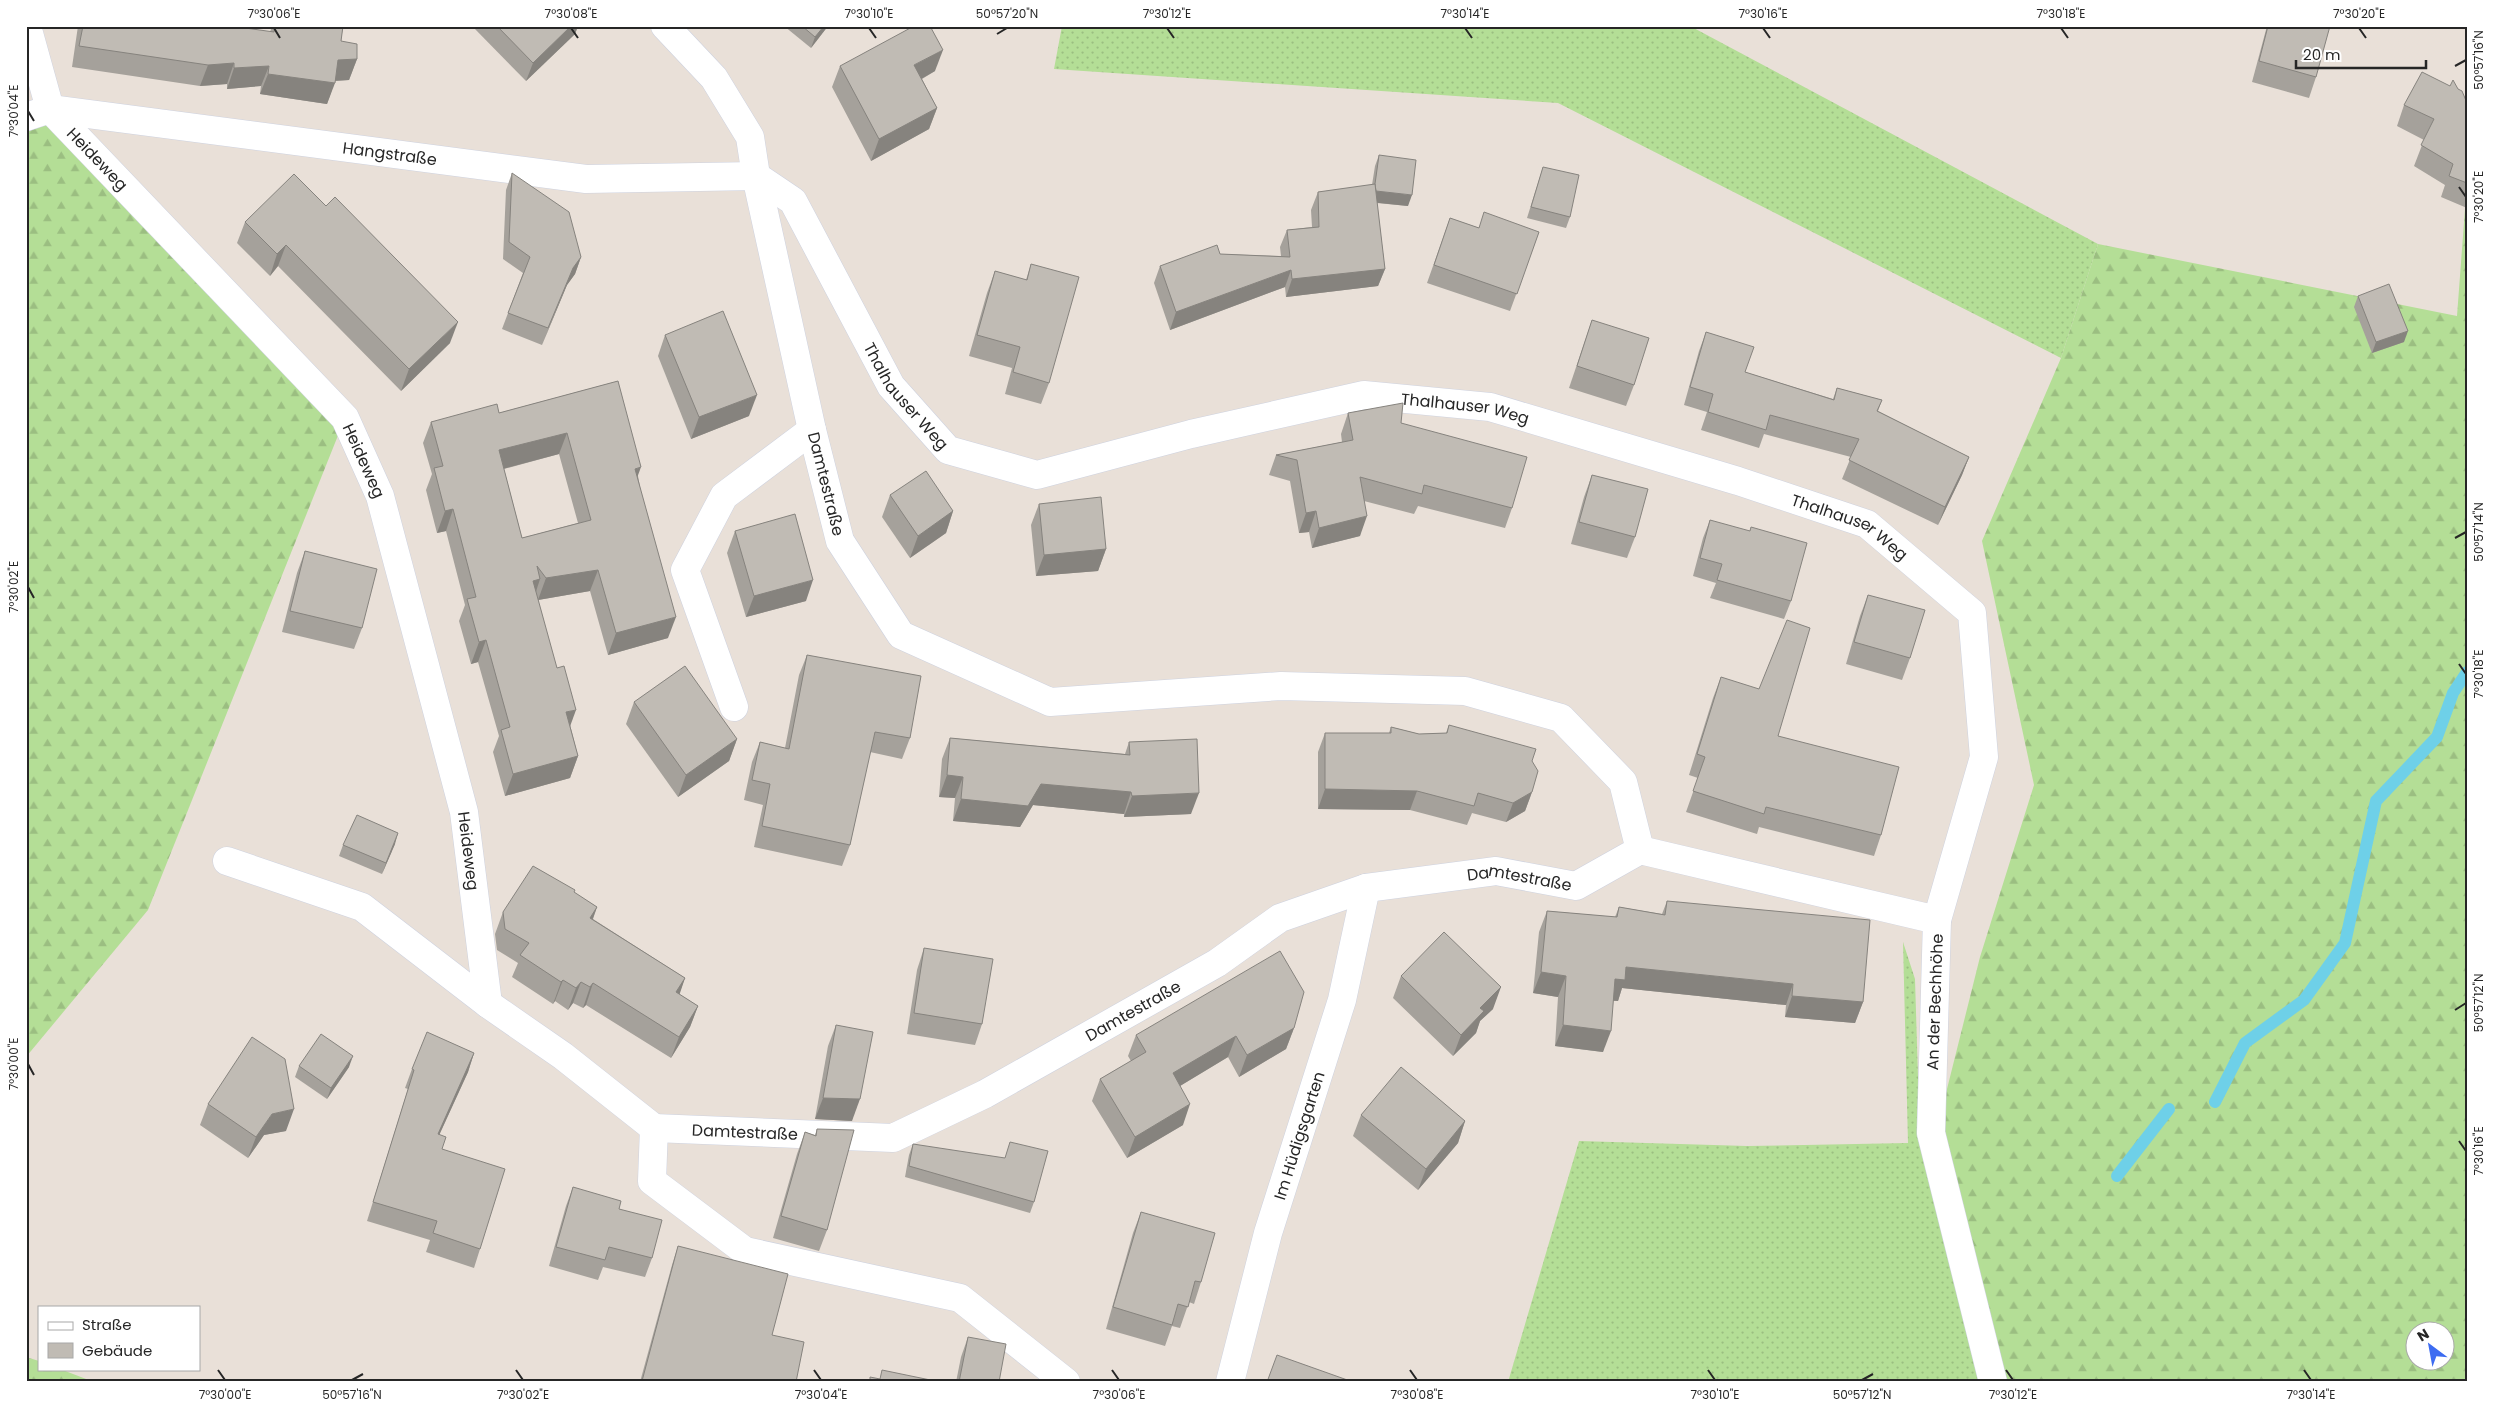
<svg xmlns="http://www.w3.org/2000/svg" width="2493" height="1408" viewBox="0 0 2493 1408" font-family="Poppins,sans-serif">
	<defs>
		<pattern id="grass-dots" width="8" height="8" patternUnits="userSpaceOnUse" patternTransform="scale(1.25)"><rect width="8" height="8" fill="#b4de96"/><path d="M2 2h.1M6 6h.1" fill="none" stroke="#9bbe81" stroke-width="1.8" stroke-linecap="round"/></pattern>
		<pattern id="forest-firs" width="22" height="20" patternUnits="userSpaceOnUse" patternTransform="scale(1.25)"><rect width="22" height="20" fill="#b4de96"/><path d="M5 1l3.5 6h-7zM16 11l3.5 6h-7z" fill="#9bbe81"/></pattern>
	</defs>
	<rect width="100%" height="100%" fill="#e9e0d8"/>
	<g fill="url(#grass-dots)">
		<path d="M 1062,26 L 1690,26 L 2098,244 L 2061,358 L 1558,103 L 1054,69 Z"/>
		<path d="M 1903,942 L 1915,979 L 1920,1143 L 1981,1382 L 1508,1382 L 1579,1141 L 1747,1146 L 1908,1143 Z"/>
	</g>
	<g fill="url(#forest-firs)" fill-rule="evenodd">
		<path d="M 50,109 L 345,418 L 148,910 L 26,1057 L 26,117 Z"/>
		<path d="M 2467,182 L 2467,1382 L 2003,1382 L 1938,1125 L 1980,957 L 2034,785 L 1982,541 L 2061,358 L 2098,244 L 2457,316 ZM 2416,1330 L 2446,1330 L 2446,1360 L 2416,1360 Z"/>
		<path d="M 26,1357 L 39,1361 L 39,1369 L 60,1369 L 94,1382 L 26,1382 Z"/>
	</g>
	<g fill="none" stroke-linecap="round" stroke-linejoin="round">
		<g stroke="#6ed0e8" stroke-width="12">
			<path d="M 2215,1102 L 2245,1043 L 2304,1000 L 2345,943 L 2376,801 L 2437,737 L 2453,693 L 2467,672"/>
			<path d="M 2117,1176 L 2169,1109"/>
		</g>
		<g stroke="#ced2df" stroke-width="29">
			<g id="minor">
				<path id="s1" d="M 27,26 L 50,109 L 345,418 L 380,496 L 464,812 L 488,1004"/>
				<path id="s2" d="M 26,117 L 50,109 L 586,179 L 756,176"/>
				<path id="s3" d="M 756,176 L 793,201 L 891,386 L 948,450 L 1037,475 L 1191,434 L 1364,395 L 1490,407 L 1738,481 L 1867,524 L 1972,613 L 1984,757 L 1937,920"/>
				<path d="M 734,707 L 685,570 L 724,496 L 812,430"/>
				<path d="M 1640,850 L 1937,920 L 1931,1133 L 1993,1382"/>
				<path d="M 227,861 L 362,907 L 488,1004 L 563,1056 L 654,1128"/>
				<path id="s4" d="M 654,1128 L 893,1138 L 985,1094 L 1217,963 L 1280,918 L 1366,888 L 1496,871 L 1576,886 L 1640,850 L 1623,782 L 1561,718 L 1465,691 L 1281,686 L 1050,702 L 901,635 L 840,541 L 812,430 L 756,176 L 750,137 L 714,78 L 665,26"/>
				<path d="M 654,1128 L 652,1181 L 745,1251 L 960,1298 L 1066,1382"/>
				<path id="s5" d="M 1230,1382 L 1268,1233 L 1342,1000 L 1366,888"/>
			</g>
		</g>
		<use href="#minor" stroke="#fff" stroke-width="28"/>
	</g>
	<g fill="#a5a19b" fill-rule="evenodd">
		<path d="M 78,26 L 231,26 L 270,32 L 272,26 L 343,26 L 341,41 L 357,59 L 349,80 L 335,81 L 327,104 L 260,94 L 261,86 L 227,89 L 227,84 L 200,86 L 72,67 Z"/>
		<path d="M 474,26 L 578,26 L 575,34 L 526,81 L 474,28 Z"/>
		<path d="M 784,26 L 828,26 L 811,48 Z"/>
		<path d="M 2267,26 L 2268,26 L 2316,77 L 2309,98 L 2252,82 Z"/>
		<path d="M 840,66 L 935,71 L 922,79 L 937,108 L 929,129 L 871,161 L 832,87 Z"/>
		<path d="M 2458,89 L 2467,103 L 2467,208 L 2441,197 L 2445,185 L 2414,166 L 2424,140 L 2397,126 L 2404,105 Z"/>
		<path d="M 1379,155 L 1408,206 L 1377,203 L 1385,269 L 1378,286 L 1286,297 L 1285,287 L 1170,330 L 1154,283 L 1160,266 L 1220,254 L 1281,256 L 1280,247 L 1287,230 L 1312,227 L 1311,210 L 1318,192 L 1372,185 L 1375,166 Z"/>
		<path d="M 1543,167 L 1570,217 L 1566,228 L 1527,218 Z"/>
		<path d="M 512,173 L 581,257 L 575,274 L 567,285 L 542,345 L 502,329 L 523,273 L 503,259 L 506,190 Z"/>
		<path d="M 326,206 L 450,343 L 401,391 L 278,266 L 270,276 L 237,243 L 245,222 Z"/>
		<path d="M 1450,218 L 1479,228 L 1539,232 L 1510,311 L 1427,283 Z"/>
		<path d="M 1031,264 L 1049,383 L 1041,404 L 1005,394 L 1012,368 L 969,356 L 987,293 L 995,271 L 1026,280 Z"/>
		<path d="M 2358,296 L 2404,342 L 2372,353 L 2354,307 Z"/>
		<path d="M 1592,320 L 1634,385 L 1626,406 L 1569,388 Z"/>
		<path d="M 1706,332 L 1745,372 L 1833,399 L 1837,388 L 1882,400 L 1878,411 L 1969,457 L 1962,475 L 1938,525 L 1842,479 L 1851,457 L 1764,434 L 1759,448 L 1701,430 L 1707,412 L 1684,405 L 1699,351 Z"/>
		<path d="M 665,335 L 749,416 L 691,439 L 658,356 Z"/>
		<path d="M 618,381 L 638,476 L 668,638 L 608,655 L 590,591 L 538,600 L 578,756 L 570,778 L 505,796 L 493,752 L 499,736 L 478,662 L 471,664 L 459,621 L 465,605 L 446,531 L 437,533 L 426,490 L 432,474 L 423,443 L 431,422 L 499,413 ZM 559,454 L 578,523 L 522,538 L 504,469 Z"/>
		<path d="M 1348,413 L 1401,423 L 1512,508 L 1505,528 L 1418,506 L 1414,514 L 1364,501 L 1360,536 L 1312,548 L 1309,532 L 1299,533 L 1290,481 L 1269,475 L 1276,455 L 1342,442 L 1341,434 Z"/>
		<path d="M 1592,475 L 1635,537 L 1627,558 L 1571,544 L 1584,497 Z"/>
		<path d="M 890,495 L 953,511 L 946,533 L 910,558 L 882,517 Z"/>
		<path d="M 1039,504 L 1106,549 L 1098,571 L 1036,576 L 1031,525 Z"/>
		<path d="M 1710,520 L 1791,601 L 1784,619 L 1710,598 L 1716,583 L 1693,576 L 1703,538 Z"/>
		<path d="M 735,531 L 806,601 L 746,617 L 727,553 Z"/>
		<path d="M 305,551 L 362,628 L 354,649 L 282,632 L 297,573 Z"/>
		<path d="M 1868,595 L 1910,658 L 1902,680 L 1846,664 L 1860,616 Z"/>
		<path d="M 807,655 L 910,738 L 902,759 L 870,752 L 850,845 L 842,866 L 754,847 L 763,805 L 744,800 L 752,762 L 760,742 L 785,748 L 799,675 Z"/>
		<path d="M 1721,677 L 1778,736 L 1881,835 L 1874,856 L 1759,827 L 1757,834 L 1686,812 L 1698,778 L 1689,775 L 1713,698 Z"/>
		<path d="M 634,702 L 737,739 L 729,761 L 678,797 L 626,724 Z"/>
		<path d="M 1449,725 L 1532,761 L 1532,792 L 1525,811 L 1506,822 L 1472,813 L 1467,825 L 1410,810 L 1318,809 L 1318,752 L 1325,733 L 1389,733 L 1391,727 L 1419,734 L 1446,733 Z"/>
		<path d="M 950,738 L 1125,754 L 1129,742 L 1191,814 L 1124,817 L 1124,814 L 1033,805 L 1020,827 L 953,821 L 955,798 L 939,797 L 942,759 Z"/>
		<path d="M 395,844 L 382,874 L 339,856 L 343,845 Z"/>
		<path d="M 574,893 L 597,907 L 593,919 L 685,978 L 679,994 L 698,1006 L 690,1027 L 671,1058 L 586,1005 L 583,1008 L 573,1003 L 568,1010 L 555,1001 L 553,1004 L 512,977 L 518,963 L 497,950 L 495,934 L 503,912 Z"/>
		<path d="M 1667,901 L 1863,1002 L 1855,1023 L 1785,1017 L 1786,1005 L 1622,988 L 1618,1001 L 1613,1001 L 1603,1052 L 1555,1046 L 1558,997 L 1533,993 L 1539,932 L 1547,911 L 1615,917 L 1619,907 L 1662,914 Z"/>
		<path d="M 924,948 L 982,1024 L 975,1045 L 907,1034 L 917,970 Z"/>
		<path d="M 1401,976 L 1493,1009 L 1480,1021 L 1476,1033 L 1453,1056 L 1393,998 Z"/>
		<path d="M 836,1025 L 852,1121 L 815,1119 L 828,1046 Z"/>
		<path d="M 1294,1028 L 1286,1049 L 1239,1077 L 1228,1057 L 1180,1086 L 1183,1125 L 1127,1158 L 1092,1101 L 1100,1079 L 1131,1061 L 1128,1056 L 1136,1035 Z"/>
		<path d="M 474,1053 L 468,1072 L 439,1135 L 442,1149 L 480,1249 L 474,1268 L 426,1252 L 430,1240 L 367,1221 L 408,1089 L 405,1088 L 412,1069 Z"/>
		<path d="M 299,1066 L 349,1067 L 327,1099 L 295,1077 Z"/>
		<path d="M 208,1104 L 286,1131 L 264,1135 L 248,1158 L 200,1125 Z"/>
		<path d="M 1361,1115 L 1465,1121 L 1458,1143 L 1418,1190 L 1353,1136 Z"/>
		<path d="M 817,1129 L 827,1230 L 819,1251 L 773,1238 L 797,1154 L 805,1132 L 815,1135 Z"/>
		<path d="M 913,1144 L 1034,1202 L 1030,1213 L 905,1177 L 909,1155 Z"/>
		<path d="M 573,1187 L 619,1209 L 652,1258 L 645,1277 L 603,1267 L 598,1280 L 549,1266 L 566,1206 Z"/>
		<path d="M 1141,1212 L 1201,1282 L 1194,1304 L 1189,1302 L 1180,1328 L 1172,1326 L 1165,1346 L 1106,1329 L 1133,1233 Z"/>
		<path d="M 678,1246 L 772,1335 L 796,1382 L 640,1382 L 672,1265 Z"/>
		<path d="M 968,1337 L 999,1382 L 956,1382 L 961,1357 Z"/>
	</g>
	<g fill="#86837e">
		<path d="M 571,26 L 578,26 L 575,34 L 526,81 L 533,63 Z"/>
		<path d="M 824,26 L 828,26 L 811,48 L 815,37 Z"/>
		<path d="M 943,50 L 935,71 L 907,87 L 914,65 Z"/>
		<path d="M 357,59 L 349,80 L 331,81 L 338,60 Z"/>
		<path d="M 234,63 L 227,84 L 200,86 L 208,65 Z"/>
		<path d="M 269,66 L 261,86 L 227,89 L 234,68 Z"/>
		<path d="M 268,74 L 335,83 L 327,104 L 260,94 Z"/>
		<path d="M 937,108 L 929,129 L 871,161 L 879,139 Z"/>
		<path d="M 1374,191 L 1412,195 L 1408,206 L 1370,202 Z"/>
		<path d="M 286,245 L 278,266 L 270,276 L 277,254 Z"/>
		<path d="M 581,257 L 575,274 L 567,285 L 542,345 L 573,268 Z"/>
		<path d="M 1385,269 L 1378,286 L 1286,297 L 1292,279 Z"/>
		<path d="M 1291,270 L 1285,287 L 1170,330 L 1176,312 Z"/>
		<path d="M 458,322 L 450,343 L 401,391 L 409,369 Z"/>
		<path d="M 2408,331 L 2404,342 L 2372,353 L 2376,342 Z"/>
		<path d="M 757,395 L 749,416 L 691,439 L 699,417 Z"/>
		<path d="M 567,433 L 559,454 L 491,472 L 499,450 Z"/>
		<path d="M 1969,457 L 1962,475 L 1938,525 L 1945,507 Z"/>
		<path d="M 641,467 L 633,489 L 635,469 Z"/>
		<path d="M 453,509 L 446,531 L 437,533 L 445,511 Z"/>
		<path d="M 953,511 L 946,533 L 910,558 L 918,536 Z"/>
		<path d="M 1316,511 L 1309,532 L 1299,533 L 1306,513 Z"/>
		<path d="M 1367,516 L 1360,536 L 1312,548 L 1319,528 Z"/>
		<path d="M 1106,549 L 1098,571 L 1036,576 L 1044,555 Z"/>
		<path d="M 598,570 L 590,591 L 538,600 L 546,578 Z"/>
		<path d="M 540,579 L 533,601 L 533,581 Z"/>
		<path d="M 813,580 L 806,601 L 746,617 L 754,596 Z"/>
		<path d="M 676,617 L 668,638 L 608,655 L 616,633 Z"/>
		<path d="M 486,640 L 478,662 L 471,664 L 479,642 Z"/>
		<path d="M 576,710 L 568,732 L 566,712 Z"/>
		<path d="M 737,739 L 729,761 L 678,797 L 686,775 Z"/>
		<path d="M 578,756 L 570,778 L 505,796 L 513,774 Z"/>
		<path d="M 947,775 L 963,777 L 955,798 L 939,797 Z"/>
		<path d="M 1041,784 L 1131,792 L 1124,814 L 1033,805 L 1020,827 L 953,821 L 961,799 Z"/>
		<path d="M 1325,789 L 1417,791 L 1410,810 L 1318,809 Z"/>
		<path d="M 1532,792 L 1525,811 L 1506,822 L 1513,803 Z"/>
		<path d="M 1199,793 L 1191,814 L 1124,817 L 1132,796 Z"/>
		<path d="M 398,833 L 395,844 L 382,874 L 386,863 Z"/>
		<path d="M 597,907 L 589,929 L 590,918 Z"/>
		<path d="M 1626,967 L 1793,984 L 1786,1005 L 1622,988 L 1618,1001 L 1607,1000 L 1615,979 Z"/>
		<path d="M 1541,972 L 1566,976 L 1558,997 L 1533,993 Z"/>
		<path d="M 685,978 L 678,999 L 676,992 Z"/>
		<path d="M 563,980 L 555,1001 L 553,1004 L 561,982 Z"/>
		<path d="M 581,982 L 573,1003 L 568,1010 L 576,988 Z"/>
		<path d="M 593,983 L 586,1005 L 583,1008 L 590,987 Z"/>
		<path d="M 1501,987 L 1493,1009 L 1480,1021 L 1476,1033 L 1453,1056 L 1461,1035 L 1480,1008 Z"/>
		<path d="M 1792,996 L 1863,1002 L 1855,1023 L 1785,1017 Z"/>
		<path d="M 698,1006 L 690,1027 L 671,1058 L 679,1037 Z"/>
		<path d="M 1563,1025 L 1611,1031 L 1603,1052 L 1555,1046 Z"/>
		<path d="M 1294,1028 L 1286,1049 L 1239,1077 L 1247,1055 Z"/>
		<path d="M 1236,1036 L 1228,1057 L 1165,1095 L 1173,1073 Z"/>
		<path d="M 474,1053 L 468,1072 L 431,1153 L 438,1134 Z"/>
		<path d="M 353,1056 L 349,1067 L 327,1099 L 331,1088 Z"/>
		<path d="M 823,1098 L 860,1099 L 852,1121 L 815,1119 Z"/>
		<path d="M 1190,1104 L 1183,1125 L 1127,1158 L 1135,1137 Z"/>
		<path d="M 294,1109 L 286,1131 L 264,1135 L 248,1158 L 256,1137 L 272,1114 Z"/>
		<path d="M 1465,1121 L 1458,1143 L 1418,1190 L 1426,1169 Z"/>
	</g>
	<g fill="#c0bbb4" stroke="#86837e" fill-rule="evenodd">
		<path d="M 83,26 L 231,26 L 274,32 L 275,26 L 343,26 L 341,41 L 357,44 L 357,59 L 338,60 L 335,83 L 268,74 L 269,66 L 234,68 L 234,63 L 208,65 L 79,46 Z"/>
		<path d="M 497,26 L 571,26 L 533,63 Z"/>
		<path d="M 802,26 L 824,26 L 815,37 Z"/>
		<path d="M 914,26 L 930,26 L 943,50 L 914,65 L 937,108 L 879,139 L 840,66 Z"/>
		<path d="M 2268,26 L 2330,26 L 2316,77 L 2259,61 Z"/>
		<path d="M 2422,72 L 2450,86 L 2453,80 L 2458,89 L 2462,91 L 2467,103 L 2467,183 L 2449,176 L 2453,164 L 2421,145 L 2434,119 L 2404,105 Z"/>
		<path d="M 1379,155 L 1416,160 L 1412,195 L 1376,191 L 1375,184 Z"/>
		<path d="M 1543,167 L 1579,175 L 1570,217 L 1531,207 Z"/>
		<path d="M 512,173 L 569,212 L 581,257 L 573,268 L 548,328 L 508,313 L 530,257 L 509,242 Z"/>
		<path d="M 294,174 L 326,206 L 335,197 L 458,322 L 409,369 L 286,245 L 277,254 L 245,222 Z"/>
		<path d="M 1375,184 L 1385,269 L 1292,279 L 1291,270 L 1176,312 L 1160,266 L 1217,245 L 1220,254 L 1290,257 L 1287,230 L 1319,227 L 1318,192 Z"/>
		<path d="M 1484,212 L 1539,232 L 1517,294 L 1434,265 L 1450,218 L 1479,228 Z"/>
		<path d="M 1031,264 L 1079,277 L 1049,383 L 1013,372 L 1020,347 L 977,335 L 995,271 L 1027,280 Z"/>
		<path d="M 2389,284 L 2408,331 L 2376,342 L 2358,296 Z"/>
		<path d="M 723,311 L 757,395 L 699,417 L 665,335 Z"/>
		<path d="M 1592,320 L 1649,338 L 1634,385 L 1577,366 Z"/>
		<path d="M 1706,332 L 1754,347 L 1745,372 L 1834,400 L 1837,388 L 1882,400 L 1877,411 L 1969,457 L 1945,507 L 1849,460 L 1859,439 L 1770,415 L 1766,430 L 1708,412 L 1713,394 L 1690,387 Z"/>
		<path d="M 618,381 L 641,467 L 635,469 L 676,617 L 616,633 L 598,570 L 546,578 L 537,566 L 540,579 L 533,581 L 557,668 L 564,666 L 576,710 L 566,712 L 578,756 L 513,774 L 501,730 L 510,727 L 486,640 L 479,642 L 467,599 L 476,597 L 453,509 L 445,511 L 434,468 L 443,466 L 431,422 L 497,404 L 499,413 ZM 567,433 L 591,520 L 522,538 L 499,450 Z"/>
		<path d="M 1403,403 L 1401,423 L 1527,457 L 1512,508 L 1424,485 L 1422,494 L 1360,477 L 1367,516 L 1319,528 L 1316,511 L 1306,513 L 1297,460 L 1276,455 L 1353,440 L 1348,413 Z"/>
		<path d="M 926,471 L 953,511 L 918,536 L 890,495 Z"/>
		<path d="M 1592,475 L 1648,489 L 1635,537 L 1579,522 Z"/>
		<path d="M 1101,497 L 1106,549 L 1044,555 L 1039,504 Z"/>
		<path d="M 795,514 L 813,580 L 754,596 L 735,531 Z"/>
		<path d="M 1710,520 L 1750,531 L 1751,527 L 1807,543 L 1791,601 L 1717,580 L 1722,564 L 1700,558 Z"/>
		<path d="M 305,551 L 377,569 L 362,628 L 290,611 Z"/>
		<path d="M 1868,595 L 1925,610 L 1910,658 L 1854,642 Z"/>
		<path d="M 1787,620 L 1810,628 L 1778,736 L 1899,767 L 1881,835 L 1766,807 L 1764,814 L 1693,791 L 1705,757 L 1697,754 L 1721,677 L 1759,689 Z"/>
		<path d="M 807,655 L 921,676 L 910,738 L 875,732 L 850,845 L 762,826 L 770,784 L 752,780 L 760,742 L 789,749 Z"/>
		<path d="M 685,666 L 737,739 L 686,775 L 634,702 Z"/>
		<path d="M 1449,725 L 1536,749 L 1532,761 L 1538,771 L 1532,792 L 1513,803 L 1478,793 L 1474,806 L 1417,791 L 1325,789 L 1325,733 L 1391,733 L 1391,727 L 1419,734 L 1447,733 Z"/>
		<path d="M 950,738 L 1130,755 L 1129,742 L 1197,739 L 1199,793 L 1132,796 L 1131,792 L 1041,784 L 1028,806 L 961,799 L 963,777 L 947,775 Z"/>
		<path d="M 357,815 L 398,833 L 386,863 L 343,845 Z"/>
		<path d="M 533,866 L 575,890 L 574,892 L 597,907 L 590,918 L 685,978 L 676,992 L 698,1006 L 679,1037 L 593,983 L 590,987 L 581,982 L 576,988 L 563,980 L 561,982 L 520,955 L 529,943 L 505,929 L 503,912 Z"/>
		<path d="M 1667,901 L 1870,920 L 1863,1002 L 1792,996 L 1793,984 L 1626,967 L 1625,980 L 1615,979 L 1611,1031 L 1563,1025 L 1566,976 L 1541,972 L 1547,911 L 1617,917 L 1619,907 L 1665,915 Z"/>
		<path d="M 1444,932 L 1501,987 L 1480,1008 L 1484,1011 L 1461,1035 L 1401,976 Z"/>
		<path d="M 924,948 L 993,959 L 982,1024 L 914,1013 Z"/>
		<path d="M 1280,951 L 1304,992 L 1294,1028 L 1247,1055 L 1236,1036 L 1173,1073 L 1190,1104 L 1135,1137 L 1100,1079 L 1146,1052 L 1136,1035 Z"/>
		<path d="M 836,1025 L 873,1032 L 860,1099 L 823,1098 Z"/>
		<path d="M 427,1032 L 474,1053 L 438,1134 L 446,1137 L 442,1149 L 505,1169 L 480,1249 L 433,1233 L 437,1221 L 373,1202 L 414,1070 L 412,1069 Z"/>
		<path d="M 321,1034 L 353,1056 L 331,1088 L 299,1066 Z"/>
		<path d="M 252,1037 L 285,1059 L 294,1109 L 272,1114 L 256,1137 L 208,1104 Z"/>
		<path d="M 1401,1067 L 1465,1121 L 1426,1169 L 1361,1115 Z"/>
		<path d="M 817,1129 L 854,1130 L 827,1230 L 781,1216 L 805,1132 L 816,1136 Z"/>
		<path d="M 1010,1142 L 1048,1151 L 1034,1202 L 909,1166 L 913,1144 L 1005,1158 Z"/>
		<path d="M 573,1187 L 621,1201 L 619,1209 L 662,1220 L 652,1258 L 609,1247 L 605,1260 L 556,1247 Z"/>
		<path d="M 1141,1212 L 1215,1233 L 1201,1282 L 1195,1281 L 1188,1307 L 1178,1304 L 1172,1325 L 1113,1307 Z"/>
		<path d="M 678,1246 L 788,1274 L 772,1335 L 804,1342 L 796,1382 L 642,1381 Z"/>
		<path d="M 968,1337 L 1006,1344 L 999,1382 L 959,1382 Z"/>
		<path d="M 1277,1355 L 1353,1382 L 1267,1382 Z"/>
		<path d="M 882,1370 L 940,1382 L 870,1382 L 870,1377 L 880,1379 Z"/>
	</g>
	<path fill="none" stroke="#262626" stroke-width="2" d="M 274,28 L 280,38M 571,28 L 578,38M 869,28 L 876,38M 1167,28 L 1174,38M 1465,28 L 1472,38M 1763,28 L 1770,38M 2061,28 L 2068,38M 2359,28 L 2366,38M 997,34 L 1007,28M 2455,66 L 2466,60M 28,111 L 34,121M 2459,187 L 2466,197M 2455,538 L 2466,532M 28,587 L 34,598M 2459,664 L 2466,674M 2455,1010 L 2466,1003M 28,1064 L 34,1075M 2459,1141 L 2466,1151M 218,1370 L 225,1380M 516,1370 L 523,1380M 814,1370 L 821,1380M 1112,1370 L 1119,1380M 1410,1370 L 1417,1380M 1708,1370 L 1715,1380M 2006,1370 L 2013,1380M 2304,1370 L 2311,1380M 352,1380 L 363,1374M 1862,1380 L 1873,1374"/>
	<g text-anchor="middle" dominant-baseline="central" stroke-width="4" stroke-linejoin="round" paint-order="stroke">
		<g font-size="16" fill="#262626" stroke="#fff">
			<text stroke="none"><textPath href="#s2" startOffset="368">Hangstraße</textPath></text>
			<text stroke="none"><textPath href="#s1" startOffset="155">Heideweg</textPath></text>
			<text stroke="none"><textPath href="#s3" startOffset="271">Thalhauser Weg</textPath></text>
			<text stroke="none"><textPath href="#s3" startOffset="871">Thalhauser Weg</textPath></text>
			<text stroke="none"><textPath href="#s1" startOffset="560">Heideweg</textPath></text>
			<text transform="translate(826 484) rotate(76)">Damtestraße</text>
			<text stroke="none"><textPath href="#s3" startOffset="1276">Thalhauser Weg</textPath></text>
			<text stroke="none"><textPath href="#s1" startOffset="965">Heideweg</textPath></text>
			<text stroke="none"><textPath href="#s4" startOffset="931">Damtestraße</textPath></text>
			<text transform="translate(1935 1002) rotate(-88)">An der Bechhöhe</text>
			<text stroke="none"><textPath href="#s4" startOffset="511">Damtestraße</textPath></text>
			<text stroke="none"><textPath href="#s4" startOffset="91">Damtestraße</textPath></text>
			<text stroke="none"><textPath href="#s5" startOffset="256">Im Hüdigsgarten</textPath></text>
		</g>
	</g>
	<rect width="2493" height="1408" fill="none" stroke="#ffffff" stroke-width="55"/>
	<rect x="38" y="1306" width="162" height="65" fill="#ffffff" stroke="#a8a8a8"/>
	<rect x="48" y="1322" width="25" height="8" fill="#ffffff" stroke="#a8a8a8"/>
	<text x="82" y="1330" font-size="15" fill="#262626">Straße</text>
	<rect x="48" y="1343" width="25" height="15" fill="#c0bbb4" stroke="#a8a8a8"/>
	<text x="82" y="1356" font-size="15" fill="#262626">Gebäude</text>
	<g transform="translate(2430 1346) rotate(328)"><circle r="24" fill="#ffffff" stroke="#a8a8a8"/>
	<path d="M0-4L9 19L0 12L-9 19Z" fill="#3d6cf1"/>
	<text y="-8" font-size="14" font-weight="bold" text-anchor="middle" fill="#262626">N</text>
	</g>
	<path d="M2296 60v8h130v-8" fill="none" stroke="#262626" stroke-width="2.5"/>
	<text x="2303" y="60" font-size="15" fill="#262626" stroke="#ffffff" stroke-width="4" paint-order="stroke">20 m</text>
	<rect x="28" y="28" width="2438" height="1352" fill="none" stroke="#262626" stroke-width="2"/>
	<g font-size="12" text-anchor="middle" fill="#262626">
		<text x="274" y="18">7°30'06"E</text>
		<text x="571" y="18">7°30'08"E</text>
		<text x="869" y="18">7°30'10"E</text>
		<text x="1007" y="18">50°57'20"N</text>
		<text x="1167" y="18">7°30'12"E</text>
		<text x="1465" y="18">7°30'14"E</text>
		<text x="1763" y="18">7°30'16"E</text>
		<text x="2061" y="18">7°30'18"E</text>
		<text x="2359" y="18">7°30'20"E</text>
		<text transform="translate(2479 60) rotate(-90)" y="4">50°57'16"N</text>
		<text transform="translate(14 111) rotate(-90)" y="4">7°30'04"E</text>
		<text transform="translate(2479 197) rotate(-90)" y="4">7°30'20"E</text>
		<text transform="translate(2479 532) rotate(-90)" y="4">50°57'14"N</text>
		<text transform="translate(14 587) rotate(-90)" y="4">7°30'02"E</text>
		<text transform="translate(2479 674) rotate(-90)" y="4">7°30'18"E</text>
		<text transform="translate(2479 1003) rotate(-90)" y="4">50°57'12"N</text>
		<text transform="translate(14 1064) rotate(-90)" y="4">7°30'00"E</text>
		<text transform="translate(2479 1151) rotate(-90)" y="4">7°30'16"E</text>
		<text x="225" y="1399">7°30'00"E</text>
		<text x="352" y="1399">50°57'16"N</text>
		<text x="523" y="1399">7°30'02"E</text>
		<text x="821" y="1399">7°30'04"E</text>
		<text x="1119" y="1399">7°30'06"E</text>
		<text x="1417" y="1399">7°30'08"E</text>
		<text x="1715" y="1399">7°30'10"E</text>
		<text x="1862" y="1399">50°57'12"N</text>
		<text x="2013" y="1399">7°30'12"E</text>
		<text x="2311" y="1399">7°30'14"E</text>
	</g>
</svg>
